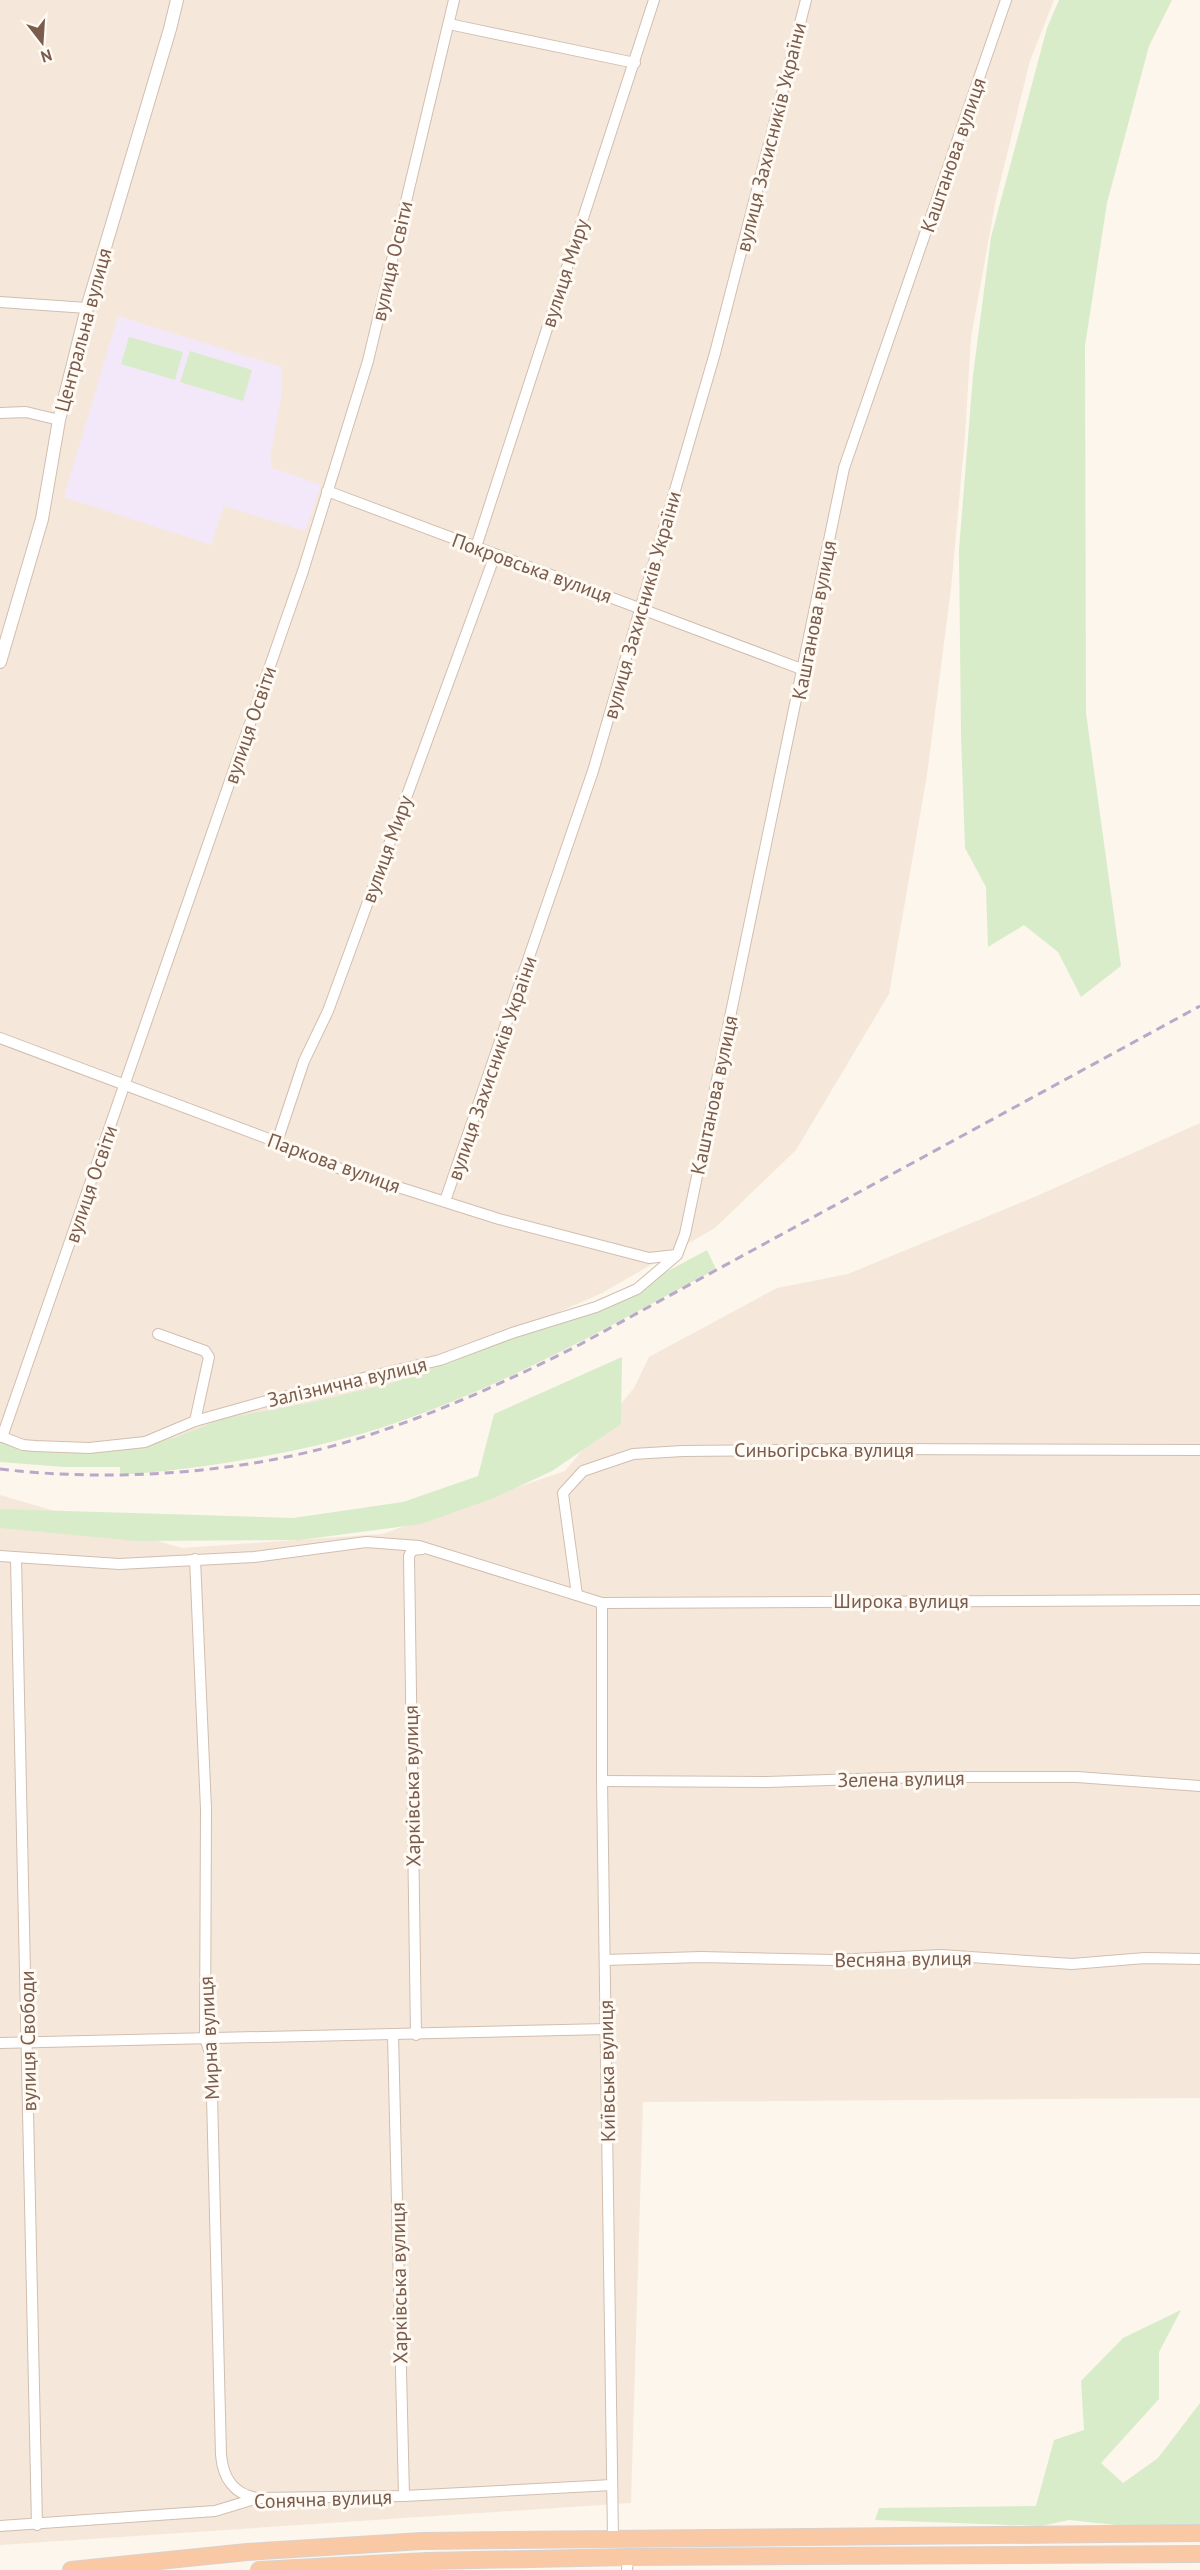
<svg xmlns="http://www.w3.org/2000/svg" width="1200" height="2570" viewBox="0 0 1200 2570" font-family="'PT Sans',sans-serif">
	<rect width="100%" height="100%" fill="#fdf6ec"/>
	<g fill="#f5e8da">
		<path d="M 0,0 L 1054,0 L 1030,61 L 996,199 L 971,338 L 965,436 L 951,589 L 927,775 L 889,994 L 796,1150 L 715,1228 L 602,1293 L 393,1385 L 156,1449 L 0,1440 Z"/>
		<path d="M 1200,1123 L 1200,2098 L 643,2102 L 631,2503 L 0,2545 L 0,1495 L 182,1548 L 382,1534 L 565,1471 L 634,1388 L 649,1357 L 777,1288 L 848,1274 L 1039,1195 Z"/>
	</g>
	<path fill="#f3e8fa" d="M 118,316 L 282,367 L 282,392 L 270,457 L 272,468 L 321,485 L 305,531 L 224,506 L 211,545 L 64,497 Z"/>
	<g fill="#d8ecc9">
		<path d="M 1059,0 L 1172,0 L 1149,46 L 1107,203 L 1085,346 L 1086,713 L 1121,966 L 1081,997 L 1058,952 L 1024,925 L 988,947 L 986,887 L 965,848 L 961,735 L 959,550 L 973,375 L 991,237 L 1047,28 Z"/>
		<path d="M 129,337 L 183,352 L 175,380 L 121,364 Z"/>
		<path d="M 190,351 L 252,370 L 243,401 L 180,382 Z"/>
		<path d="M 707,1250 L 716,1269 C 597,1333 467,1408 335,1441 C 269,1457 200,1469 132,1474 L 120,1473 L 120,1467 L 64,1467 L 0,1462 L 0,1439 L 115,1447 L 174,1438 L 222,1419 L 309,1403 L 393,1383 L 627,1293 Z"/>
		<path d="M 622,1357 L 621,1424 L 552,1471 L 494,1498 L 421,1524 L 300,1540 L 137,1541 L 0,1528 L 0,1509 L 293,1518 L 403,1502 L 478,1476 L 494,1414 Z"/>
		<path d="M 1181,2310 L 1159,2352 L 1159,2399 L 1101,2463 L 1123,2483 L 1158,2458 L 1200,2403 L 1200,2524 L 1125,2526 L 1069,2520 L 1042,2526 L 875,2520 L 879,2508 L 1036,2506 L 1054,2440 L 1084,2430 L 1081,2381 L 1123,2338 Z"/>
	</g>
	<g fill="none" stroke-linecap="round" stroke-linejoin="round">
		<g stroke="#d1beb0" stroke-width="12">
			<g id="minor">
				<path d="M 449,24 L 635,63"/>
				<path d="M 0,302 L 87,308"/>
				<path d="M 0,413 L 26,412 L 59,420"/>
				<path d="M 327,491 L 804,670"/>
				<path d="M 476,547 L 654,0"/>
				<path d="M 0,1038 L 277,1142 L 338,1168 L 499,1219 L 649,1258 L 676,1255"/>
				<path d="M 277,1142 L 304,1061 L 328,1011 L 495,555"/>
				<path d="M 445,1201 L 593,771 L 715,353 L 806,0"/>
				<path d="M 158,1334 L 205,1351 L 209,1357 L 195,1421"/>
				<path d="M 0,1436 L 23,1445 L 35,1446 L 89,1448 L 145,1442 L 195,1421 L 270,1400 L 440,1360 L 512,1333 L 596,1307 L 637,1289 L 677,1255 L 685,1234 L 844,468 L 1006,0"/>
				<path d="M 2,1437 L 303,571 L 368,361 L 454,0"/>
				<path d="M 0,1556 L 119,1564 L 254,1557 L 366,1542 L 419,1546 L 602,1603 L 1200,1600"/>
				<path d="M 16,1558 L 37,2525"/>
				<path d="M 195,1559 L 206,1809 L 205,2038 L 211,2056 L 221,2455 C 223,2478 234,2495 258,2498"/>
				<path d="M 577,1595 L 563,1493 L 583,1471 L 633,1454 L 683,1451 L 874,1449 L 1200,1450"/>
				<path d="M 602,1603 L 602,1781 L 613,2538"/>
				<path d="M 602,1781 L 767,1782 L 921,1777 L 1077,1777 L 1200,1786"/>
				<path d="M 605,1960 L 701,1957 L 833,1960 L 941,1955 L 1072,1964 L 1145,1958 L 1200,1959"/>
				<path d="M 393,2035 L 404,2496"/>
				<path d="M 416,2035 L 409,1556 L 412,1550 L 422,1549"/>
				<path d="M 0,2043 L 606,2029"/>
				<path d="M 0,2526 L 215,2511 L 258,2498 L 404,2496 L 612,2485"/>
				<path d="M 627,2570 L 628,2557"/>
			</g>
		</g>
		<g stroke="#d1beb0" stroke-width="14">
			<path id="tertiary" d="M 0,662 L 42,519 L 59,420 L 87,308 L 170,29 L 177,0"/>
		</g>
		<g stroke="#dad1cd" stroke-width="18">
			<g id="trunk">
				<path d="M 71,2570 L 247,2552 L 422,2541 L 1200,2533"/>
				<path d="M 259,2570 L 427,2561 L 628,2557 L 1200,2554"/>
			</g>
		</g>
		<use href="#minor" stroke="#fff" stroke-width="10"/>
		<use href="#tertiary" stroke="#fff" stroke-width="12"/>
		<use href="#trunk" stroke="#f9c8a4" stroke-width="16"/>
		<path stroke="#b9a8c9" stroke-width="3" stroke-dasharray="9 6" stroke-linecap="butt" d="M 0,1469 C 117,1483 253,1473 366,1436 C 440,1412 510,1380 579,1345 L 1200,1006"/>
	</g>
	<g text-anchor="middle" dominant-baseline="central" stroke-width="6" stroke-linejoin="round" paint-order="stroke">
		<g font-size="20" fill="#7a5c4d" stroke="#fffaf3">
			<text transform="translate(771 137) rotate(-76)">вулиця Захисників України</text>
			<text transform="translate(953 155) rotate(-71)">Каштанова вулиця</text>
			<text transform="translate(392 261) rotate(-77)">вулиця Освіти</text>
			<text transform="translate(565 273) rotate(-72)">вулиця Миру</text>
			<text transform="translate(83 330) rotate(-75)">Центральна вулиця</text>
			<text transform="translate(532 568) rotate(20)">Покровська вулиця</text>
			<text transform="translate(642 605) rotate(-74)">вулиця Захисників України</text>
			<text transform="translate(814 620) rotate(-79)">Каштанова вулиця</text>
			<text transform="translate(250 725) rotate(-71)">вулиця Освіти</text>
			<text transform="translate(387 849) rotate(-70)">вулиця Миру</text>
			<text transform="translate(492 1068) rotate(-71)">вулиця Захисників України</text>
			<text transform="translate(714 1095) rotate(-78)">Каштанова вулиця</text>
			<text transform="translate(334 1163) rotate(20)">Паркова вулиця</text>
			<text transform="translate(91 1184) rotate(-71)">вулиця Освіти</text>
			<text transform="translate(347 1382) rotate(-13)">Залізнична вулиця</text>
			<text x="824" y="1450">Синьогірська вулиця</text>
			<text x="901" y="1601">Широка вулиця</text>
			<text transform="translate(901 1779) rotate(-1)">Зелена вулиця</text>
			<text transform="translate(412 1786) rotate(-91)">Харківська вулиця</text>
			<text transform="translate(903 1959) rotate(-1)">Весняна вулиця</text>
			<text transform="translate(209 2038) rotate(-93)">Мирна вулиця</text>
			<text transform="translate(28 2041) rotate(-91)">вулиця Свободи</text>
			<text transform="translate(607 2071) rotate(-91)">Київська вулиця</text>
			<text transform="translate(399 2283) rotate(-91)">Харківська вулиця</text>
			<text transform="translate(323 2499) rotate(-2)">Сонячна вулиця</text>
		</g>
	</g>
	<g transform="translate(42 42) rotate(163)" stroke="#fffaf3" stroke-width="4.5" paint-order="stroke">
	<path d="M0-4.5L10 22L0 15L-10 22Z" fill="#7a5c4d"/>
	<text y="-9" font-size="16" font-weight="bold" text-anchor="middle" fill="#7a5c4d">N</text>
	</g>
</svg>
